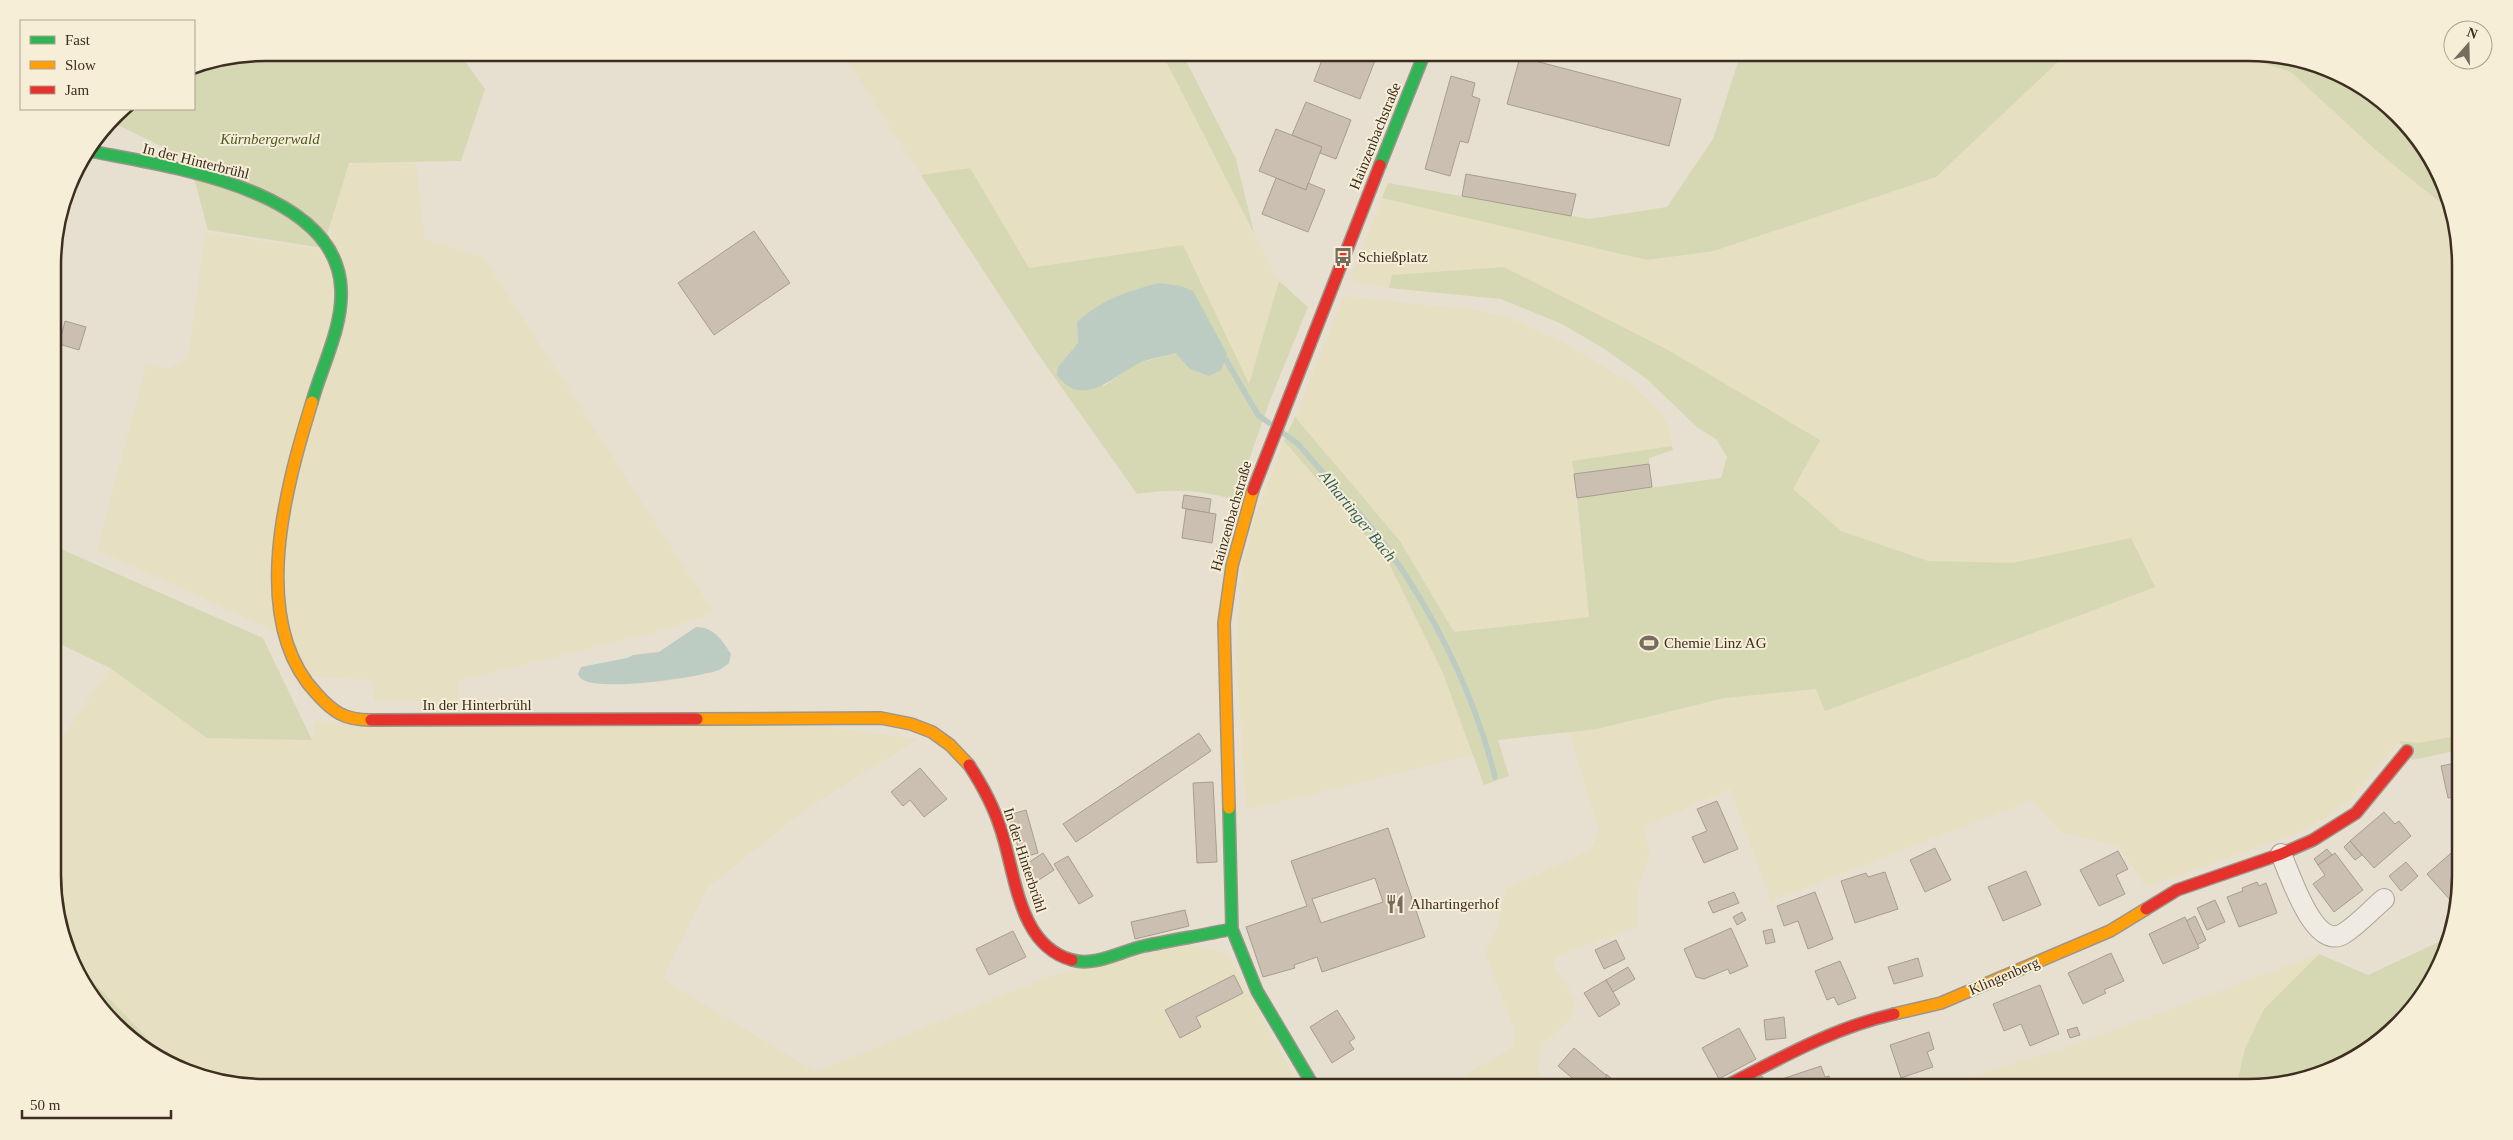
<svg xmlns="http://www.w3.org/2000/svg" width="2513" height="1140" viewBox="0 0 2513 1140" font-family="'Times New Roman',serif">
	<rect width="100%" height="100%" fill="#e7e0d1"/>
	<g fill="#e6dfc2">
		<path d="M 2084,52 L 2218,53 L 2254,60 L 2291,72 L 2379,153 L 2452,212 L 2459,237 L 2460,735 L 2418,743 L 2399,741 L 2349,801 L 2322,820 L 2297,833 L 2146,887 L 2118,846 L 2060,832 L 2032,800 L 1771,901 L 1730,789 L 1644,827 L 1650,854 L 1637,892 L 1638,926 L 1555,957 L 1553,964 L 1576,1000 L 1570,1019 L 1542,1045 L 1538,1069 L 1547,1087 L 1444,1087 L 1513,1047 L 1515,1032 L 1485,953 L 1499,924 L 1506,889 L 1590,850 L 1599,832 L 1569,732 L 1597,728 L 1725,698 L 1816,689 L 1826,711 L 2131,538 L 2013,563 L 1928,561 L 1841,531 L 1792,489 L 1820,440 L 1504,267 L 1392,275 L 1389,288 L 1354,281 L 1351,277 L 1382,198 L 1648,260 L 1714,251 L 1936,177 L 2061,59 Z"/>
		<path d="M 842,53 L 1162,53 L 1279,281 L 1249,385 L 1183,245 L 1029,268 L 970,168 L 921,175 Z"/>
		<path d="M 380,156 L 416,166 L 425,239 L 484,258 L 714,613 L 652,633 L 459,681 L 458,701 L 374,701 L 372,680 L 310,677 L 288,637 L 97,550 L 146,365 L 168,369 L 188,358 L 205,232 L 331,251 L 332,171 Z"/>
		<path d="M 1344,296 L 1477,310 L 1508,318 L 1563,342 L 1629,382 L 1662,413 L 1670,431 L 1672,446 L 1572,462 L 1589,617 L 1454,632 L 1400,541 L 1295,417 Z"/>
		<path d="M 1284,441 L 1386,560 L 1442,671 L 1473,755 L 1246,810 L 1236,651 L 1241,573 L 1256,514 Z"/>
		<path d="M 110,668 L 207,738 L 312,740 L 315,721 L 808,725 L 918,739 L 805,810 L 707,888 L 663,979 L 816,1072 L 1050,976 L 1187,944 L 1227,953 L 1300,1087 L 265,1087 L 183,1071 L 173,1065 L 70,958 L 54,903 L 54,749 Z"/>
		<path d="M 2319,954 L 2264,1009 L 2245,1049 L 2236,1087 L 1948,1087 L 1948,1084 L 2070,1046 Z"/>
	</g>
	<g fill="#d6d7b3" fill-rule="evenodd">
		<path d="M 265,53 L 459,53 L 485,89 L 461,161 L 349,163 L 323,248 L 208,230 L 189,160 L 112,122 L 122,109 L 194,109 L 194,67 Z"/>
		<path d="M 1162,53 L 1188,53 L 1183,55 L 1236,159 L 1254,233 Z"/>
		<path d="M 1741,53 L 2084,53 L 2061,59 L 1936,177 L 1714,251 L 1647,260 L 1382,198 L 1388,183 L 1589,219 L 1667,207 L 1713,139 Z"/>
		<path d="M 2218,53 C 2247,52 2273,57 2301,63 C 2310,65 2322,66 2331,69 C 2392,96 2435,149 2452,212 L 2379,153 L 2291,72 L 2254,60 Z"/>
		<path d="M 970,168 L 1029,268 L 1183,245 L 1249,384 L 1279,281 L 1308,307 L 1269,403 L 1235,500 C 1199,489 1174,489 1137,494 L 1038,354 L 921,175 ZM 1077,322 L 1226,360 L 1190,369 L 1175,353 L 1135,364 L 1104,386 L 1058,367 L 1078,343 Z"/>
		<path d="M 1504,267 L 1668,350 L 1820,440 L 1793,489 L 1841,531 L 1928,561 L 2013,563 L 2131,538 L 2155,587 L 1825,711 L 1816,689 L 1725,698 L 1597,729 L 1498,740 L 1509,776 L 1484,785 L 1442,671 L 1387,560 L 1284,441 L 1295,417 L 1400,541 L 1454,632 L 1589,617 L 1577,498 L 1721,478 L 1727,457 L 1716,439 L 1698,428 L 1648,380 L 1603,348 L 1562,324 L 1501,299 L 1389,288 L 1392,275 Z"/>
		<path d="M 1672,446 L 1673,450 L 1649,458 L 1649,464 L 1574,474 L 1572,461 Z"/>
		<path d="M 54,546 L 263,638 L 312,740 L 207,738 L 110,668 L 54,641 Z"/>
		<path d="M 2460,735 L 2460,750 L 2412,760 L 2399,741 L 2419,743 Z"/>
		<path d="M 2449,933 L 2444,957 L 2408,1015 L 2366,1052 L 2317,1076 L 2262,1087 L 2236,1087 L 2245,1049 L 2264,1009 L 2319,954 L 2368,975 L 2443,940 Z"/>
		<path d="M 70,958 L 173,1065 L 135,1043 L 96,1004 Z"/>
	</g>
	<g fill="#bcccc2">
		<path d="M 1159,283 L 1181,286 L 1193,291 L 1227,354 L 1221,370 L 1209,376 L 1190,369 L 1175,353 C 1162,357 1145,359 1134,366 C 1109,380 1081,408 1057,375 L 1058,367 L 1078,343 L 1077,322 C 1101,300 1128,291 1159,283 Z"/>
		<path d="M 696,627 C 714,627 722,640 731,654 L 729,663 C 725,666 721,670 716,671 C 694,678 603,691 583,680 C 581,679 579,676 578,674 L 581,667 L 627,658 L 633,655 L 659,652 Z"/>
	</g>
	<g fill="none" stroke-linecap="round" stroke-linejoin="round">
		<g stroke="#bcccc2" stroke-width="5.5">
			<path d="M 1226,360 L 1258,415 L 1269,423"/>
			<path d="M 1283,433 L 1298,444 C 1327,478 1359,510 1385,545 C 1434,613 1475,695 1495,777"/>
		</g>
	</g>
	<g fill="#cbbfb2" stroke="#a89c90" fill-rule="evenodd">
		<path d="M 1325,52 L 1363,52 L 1376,58 L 1360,99 L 1314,81 Z"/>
		<path d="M 1520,57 L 1681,99 L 1669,146 L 1507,104 Z"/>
		<path d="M 1451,76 L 1475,83 L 1472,96 L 1480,99 L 1468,143 L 1460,141 L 1450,176 L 1425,169 Z"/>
		<path d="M 1306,102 L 1351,120 L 1336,159 L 1320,153 L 1322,147 L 1292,135 Z"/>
		<path d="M 1276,129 L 1322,147 L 1306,190 L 1259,171 Z"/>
		<path d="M 1466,174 L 1576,194 L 1571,216 L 1462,196 Z"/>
		<path d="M 1276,178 L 1306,190 L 1308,183 L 1325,190 L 1308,232 L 1262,214 Z"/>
		<path d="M 754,231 L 790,283 L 714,335 L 678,283 Z"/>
		<path d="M 65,321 L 86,327 L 79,350 L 59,344 Z"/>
		<path d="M 1649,464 L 1652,487 L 1577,498 L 1574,474 Z"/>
		<path d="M 1184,495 L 1211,499 L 1209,513 L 1182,508 Z"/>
		<path d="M 1186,509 L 1216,514 L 1212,543 L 1182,538 Z"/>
		<path d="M 1199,733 L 1211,751 L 1076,842 L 1063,824 Z"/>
		<path d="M 2460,762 L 2460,796 L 2448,798 L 2441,766 Z"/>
		<path d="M 920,768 L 947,799 L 924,817 L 910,800 L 903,806 L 891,792 Z"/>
		<path d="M 1213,782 L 1217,862 L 1197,863 L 1193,783 Z"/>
		<path d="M 1717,801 L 1738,849 L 1704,863 L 1692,837 L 1707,831 L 1697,809 Z"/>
		<path d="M 1026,810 L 1038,853 L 1021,858 L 1009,815 Z"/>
		<path d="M 2384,812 L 2395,824 L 2399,821 L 2411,836 L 2374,868 L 2350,841 Z"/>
		<path d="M 1388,828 L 1425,937 L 1322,972 L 1317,957 L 1294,965 L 1295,968 L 1263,977 L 1246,927 L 1307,906 L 1291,861 ZM 1375,878 L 1383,902 L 1321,923 L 1312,899 Z"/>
		<path d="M 2350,841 L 2362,855 L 2355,860 L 2344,847 Z"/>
		<path d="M 1935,848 L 1951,880 L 1925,892 L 1910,860 Z"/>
		<path d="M 2457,848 L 2460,852 L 2460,876 L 2456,897 L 2451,901 L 2427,874 Z"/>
		<path d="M 2327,849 L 2332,855 L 2318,865 L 2314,859 Z"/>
		<path d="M 2118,851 L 2128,869 L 2116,875 L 2125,894 L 2099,906 L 2080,870 Z"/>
		<path d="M 1043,853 L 1054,870 L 1036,882 L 1025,865 Z"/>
		<path d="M 2335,853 L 2363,890 L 2334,912 L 2313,884 L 2325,875 L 2318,865 Z"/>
		<path d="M 1068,856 L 1093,896 L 1079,904 L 1054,864 Z"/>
		<path d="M 2406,862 L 2418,876 L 2401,891 L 2389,876 Z"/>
		<path d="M 2026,871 L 2041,905 L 2003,921 L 1988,887 Z"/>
		<path d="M 1885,872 L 1898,909 L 1855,923 L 1841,881 L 1866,873 L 1868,877 Z"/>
		<path d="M 2257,882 L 2259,886 L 2266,883 L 2277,913 L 2239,927 L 2227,897 L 2243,891 L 2242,888 Z"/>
		<path d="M 1734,892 L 1739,903 L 1713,913 L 1708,902 Z"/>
		<path d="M 1815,892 L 1833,939 L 1808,949 L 1798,921 L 1784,926 L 1777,906 Z"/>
		<path d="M 2215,900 L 2225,922 L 2207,930 L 2197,908 Z"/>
		<path d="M 1185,910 L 1189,926 L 1135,939 L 1131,922 Z"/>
		<path d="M 1742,912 L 1746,920 L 1737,925 L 1733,917 Z"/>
		<path d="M 2195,916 L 2206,940 L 2197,945 L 2186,921 Z"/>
		<path d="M 2185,917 L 2199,948 L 2163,964 L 2149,934 Z"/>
		<path d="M 1731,928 L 1748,966 L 1730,974 L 1728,969 L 1704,979 L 1696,977 L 1684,949 Z"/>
		<path d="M 1772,929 L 1775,942 L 1766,944 L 1763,931 Z"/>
		<path d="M 1013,931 L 1026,957 L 989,975 L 976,949 Z"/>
		<path d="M 1616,940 L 1625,959 L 1604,969 L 1595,950 Z"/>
		<path d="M 2111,953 L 2124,981 L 2104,990 L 2106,993 L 2083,1004 L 2068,973 Z"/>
		<path d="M 1918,958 L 1923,976 L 1894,984 L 1888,967 Z"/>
		<path d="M 1840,961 L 1856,998 L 1838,1005 L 1834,997 L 1827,1000 L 1815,971 Z"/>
		<path d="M 1628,967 L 1635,979 L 1613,992 L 1606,980 Z"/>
		<path d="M 1234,975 L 1243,993 L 1196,1017 L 1201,1027 L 1180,1038 L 1165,1010 Z"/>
		<path d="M 1606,980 L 1620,1004 L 1599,1017 L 1584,993 Z"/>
		<path d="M 2040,985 L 2059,1034 L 2030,1046 L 2021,1024 L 2004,1031 L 1993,1004 Z"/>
		<path d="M 1337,1010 L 1355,1038 L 1349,1042 L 1354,1049 L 1332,1063 L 1310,1027 Z"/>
		<path d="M 1784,1017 L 1786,1038 L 1766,1040 L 1764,1020 Z"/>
		<path d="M 2077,1027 L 2080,1035 L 2070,1038 L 2067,1030 Z"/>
		<path d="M 1739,1028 L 1756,1059 L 1719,1079 L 1702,1048 Z"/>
		<path d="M 1929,1032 L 1934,1049 L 1927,1052 L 1933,1067 L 1901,1078 L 1890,1045 Z"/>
		<path d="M 1574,1048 L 1607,1076 L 1597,1087 L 1583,1087 L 1558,1066 Z"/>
		<path d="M 1821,1066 L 1825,1077 L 1829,1076 L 1833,1087 L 1784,1087 L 1782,1079 Z"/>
		<path d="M 1606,1074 L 1622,1087 L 1597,1087 L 1607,1076 Z"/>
		<path d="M 1762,1076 L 1768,1087 L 1743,1087 Z"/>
	</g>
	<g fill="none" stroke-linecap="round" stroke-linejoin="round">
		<g stroke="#ada599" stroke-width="22">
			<path id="street" d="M 2281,854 C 2290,874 2314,951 2343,934 C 2358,925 2371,910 2384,899"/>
		</g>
		<g stroke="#9c958a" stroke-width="14">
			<g id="fast">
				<path d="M 90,151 C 165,166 337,188 341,289 C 343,327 322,366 312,402"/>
				<path d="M 1380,165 L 1425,52"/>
				<path d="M 1229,808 L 1232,929 L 1257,991 L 1314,1087"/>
				<path d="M 1072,960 C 1095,967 1121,951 1144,946 C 1173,940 1203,935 1232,929"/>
			</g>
		</g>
		<g stroke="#9c958a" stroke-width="14">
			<g id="slow">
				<path d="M 312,402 C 286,486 248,620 316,693 C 333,712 344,720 371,720"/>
				<path d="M 697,719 L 881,718 L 911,724 L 932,732 L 950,745 L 969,765"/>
				<path d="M 1229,808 L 1224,623 L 1232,566 L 1253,490"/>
				<path d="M 1894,1014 L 1941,1003 L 2110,931 L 2146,909"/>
			</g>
		</g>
		<g stroke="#9c958a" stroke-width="14">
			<g id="jam">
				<path d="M 1253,490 L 1380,165"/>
				<path d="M 371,720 L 697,719"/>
				<path d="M 969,765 C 982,785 993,805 1000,827 C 1016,872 1017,945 1072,960"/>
				<path d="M 2146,909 L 2177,890 L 2281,854 L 2313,840 L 2356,813 L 2407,751"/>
				<path d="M 1724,1087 C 1779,1059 1833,1028 1894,1014"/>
			</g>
		</g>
		<use href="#street" stroke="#efebe3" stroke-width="20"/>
		<use href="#fast" stroke="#30b455" stroke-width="11"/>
		<use href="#slow" stroke="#ff9f0a" stroke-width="11"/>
		<use href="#jam" stroke="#e5322d" stroke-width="11"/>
	</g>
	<defs>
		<g id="bus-bare" transform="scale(1.5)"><path d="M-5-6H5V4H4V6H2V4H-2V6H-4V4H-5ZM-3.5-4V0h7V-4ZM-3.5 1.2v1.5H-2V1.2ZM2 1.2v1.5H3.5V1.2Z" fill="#786c5e" stroke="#f7eed8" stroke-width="2.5" paint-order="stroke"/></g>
		<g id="stadium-bare" transform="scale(1.5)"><path d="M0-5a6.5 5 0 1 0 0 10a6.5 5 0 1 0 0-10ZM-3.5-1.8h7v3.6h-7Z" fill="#786c5e" stroke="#f7eed8" stroke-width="2.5" paint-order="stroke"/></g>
		<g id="restaurant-bare" transform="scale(1.5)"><path d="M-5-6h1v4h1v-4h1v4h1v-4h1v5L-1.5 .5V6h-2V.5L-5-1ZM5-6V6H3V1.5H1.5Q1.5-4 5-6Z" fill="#786c5e" stroke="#f7eed8" stroke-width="2.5" paint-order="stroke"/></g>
	</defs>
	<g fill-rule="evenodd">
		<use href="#bus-bare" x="1343" y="257"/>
		<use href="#stadium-bare" x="1649" y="643"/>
		<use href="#restaurant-bare" x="1395" y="904"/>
	</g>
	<g text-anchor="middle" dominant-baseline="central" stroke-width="4" stroke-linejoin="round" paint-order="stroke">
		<g font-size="15" fill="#3d2e20" stroke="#f7eed8">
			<text transform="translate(1375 136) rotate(-68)">Hainzenbachstraße</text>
			<text transform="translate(196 161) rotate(14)">In der Hinterbrühl</text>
			<text transform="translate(1231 516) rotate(-74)">Hainzenbachstraße</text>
			<text x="477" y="705">In der Hinterbrühl</text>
			<text transform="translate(1025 860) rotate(72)">In der Hinterbrühl</text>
			<text transform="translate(2004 976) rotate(-23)">Klingenberg</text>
		</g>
		<g font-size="15" font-style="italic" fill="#4d5a26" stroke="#f7eed8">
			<text x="270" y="139">Kürnbergerwald</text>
		</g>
		<g font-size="15" fill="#3d2e20" stroke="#f7eed8" text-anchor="start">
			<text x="1358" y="257">Schießplatz</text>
			<text x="1664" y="643">Chemie Linz AG</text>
			<text x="1410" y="904">Alhartingerhof</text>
		</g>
		<g font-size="16" font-style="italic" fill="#2f5d5a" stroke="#f7eed8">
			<text transform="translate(1358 516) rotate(51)">Alhartinger Bach</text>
		</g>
	</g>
	<path d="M0 0H2513V1140H0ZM265 61H2248A204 204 0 0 1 2452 265V875A204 204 0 0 1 2248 1079H265A204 204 0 0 1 61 875V265A204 204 0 0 1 265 61Z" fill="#f7eed8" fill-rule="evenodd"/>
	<path fill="none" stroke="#3d2e20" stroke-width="2.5" d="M265 61H2248A204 204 0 0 1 2452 265V875A204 204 0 0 1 2248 1079H265A204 204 0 0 1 61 875V265A204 204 0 0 1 265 61Z"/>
	<rect x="20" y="20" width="175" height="90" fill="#f7eed8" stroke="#ada18e"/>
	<rect x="30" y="36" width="25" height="8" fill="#30b455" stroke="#ada18e"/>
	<text x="65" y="45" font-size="15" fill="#3d2e20">Fast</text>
	<rect x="30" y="61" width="25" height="8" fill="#ff9f0a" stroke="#ada18e"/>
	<text x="65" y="70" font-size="15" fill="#3d2e20">Slow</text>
	<rect x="30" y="86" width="25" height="8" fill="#e5322d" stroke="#ada18e"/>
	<text x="65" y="95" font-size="15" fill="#3d2e20">Jam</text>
	<g transform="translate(2468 45) rotate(20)"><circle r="24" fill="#f7eed8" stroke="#ada18e"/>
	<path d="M0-4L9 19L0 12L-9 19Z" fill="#786c5e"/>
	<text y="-8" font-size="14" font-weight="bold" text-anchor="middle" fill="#3d2e20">N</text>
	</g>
	<path d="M22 1110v8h149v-8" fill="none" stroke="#3d2e20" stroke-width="2.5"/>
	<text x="30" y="1110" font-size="15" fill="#3d2e20" stroke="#f7eed8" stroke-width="4" paint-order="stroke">50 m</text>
</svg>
